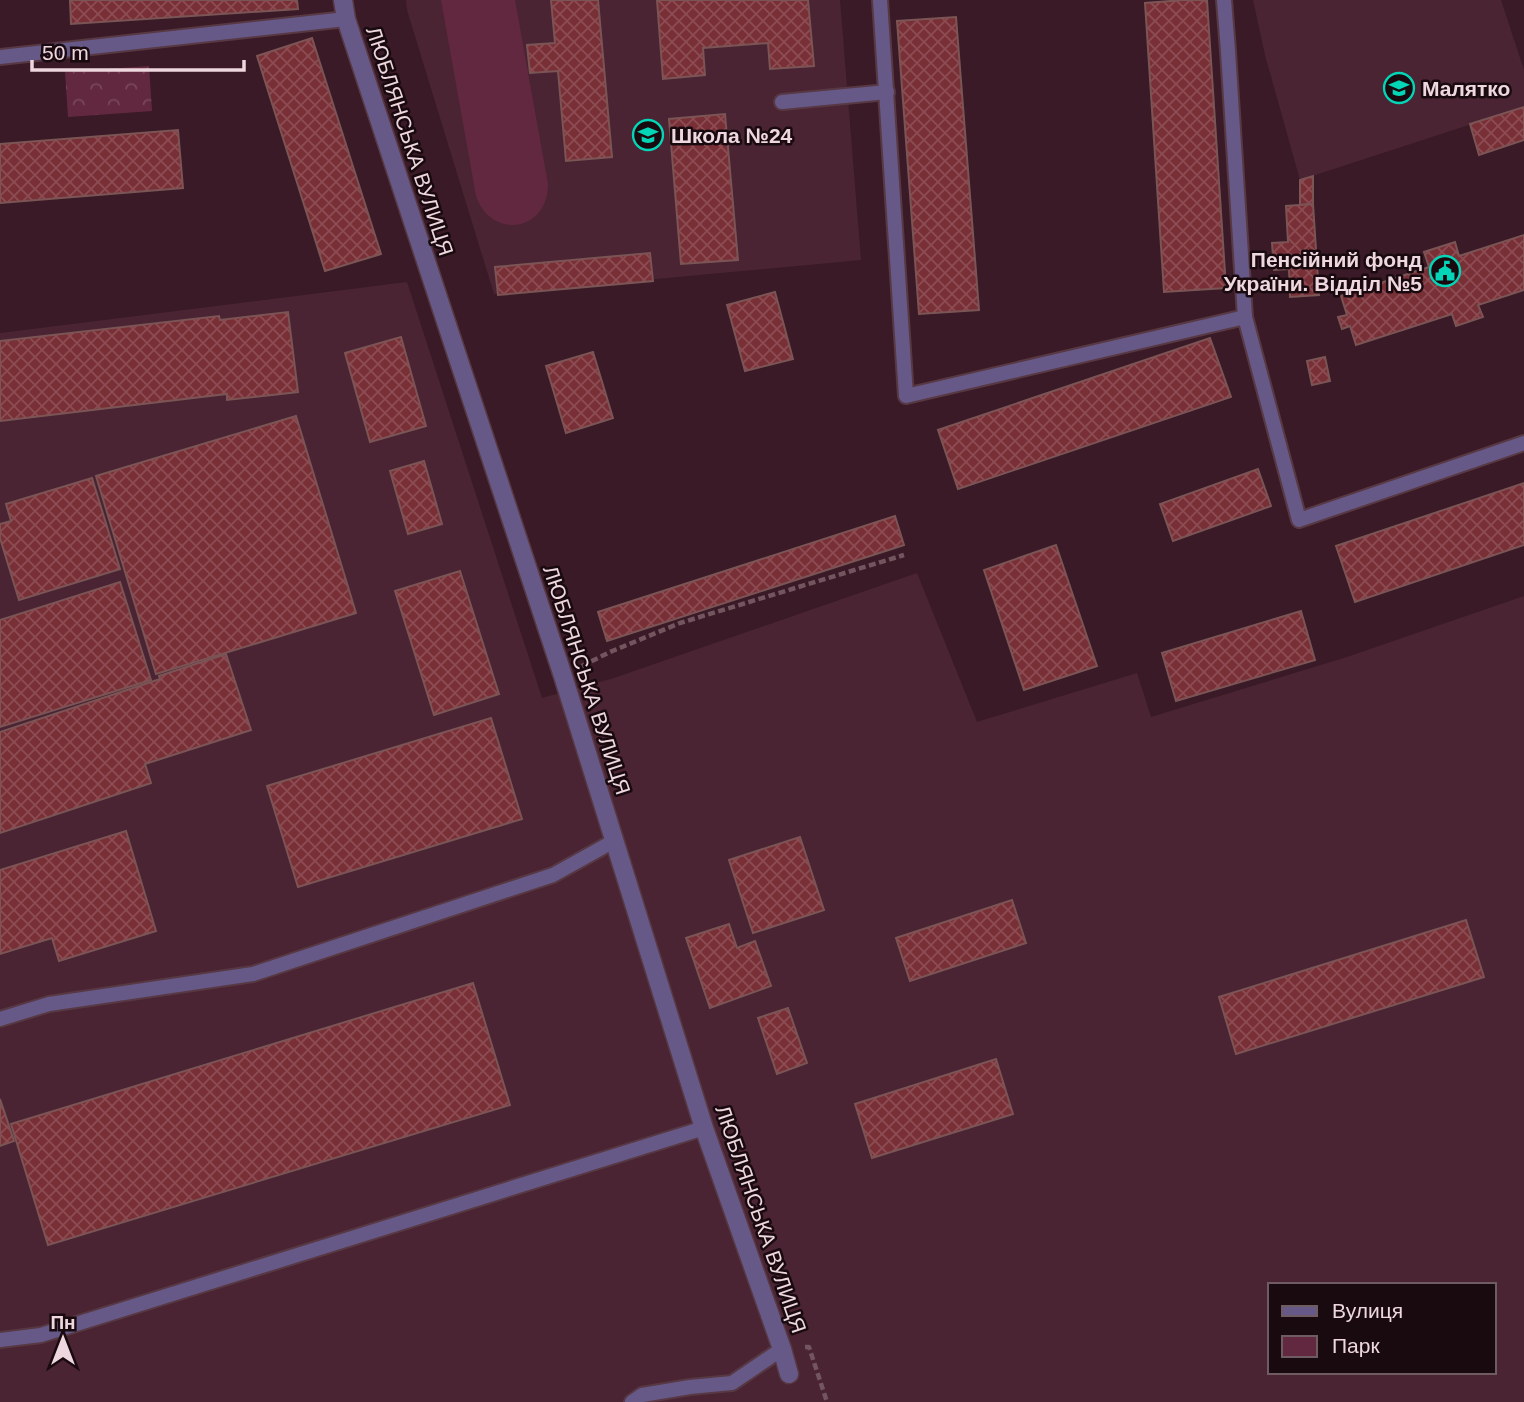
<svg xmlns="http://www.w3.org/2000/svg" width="1524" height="1402" viewBox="0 0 1524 1402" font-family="Arial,sans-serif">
	<defs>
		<pattern id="park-crowns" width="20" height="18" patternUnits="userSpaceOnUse" patternTransform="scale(1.75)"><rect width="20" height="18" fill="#62283f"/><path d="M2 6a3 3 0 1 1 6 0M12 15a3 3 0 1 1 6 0" fill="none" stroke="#79465a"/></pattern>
		<pattern id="building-cross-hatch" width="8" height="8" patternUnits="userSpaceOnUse" patternTransform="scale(1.75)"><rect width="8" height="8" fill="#792f36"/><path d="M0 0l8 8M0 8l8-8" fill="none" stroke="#8c4c53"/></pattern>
	</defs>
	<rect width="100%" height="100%" fill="#3a1a26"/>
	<g fill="#4a2433" fill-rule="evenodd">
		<path d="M 406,0 L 840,0 L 861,260 L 494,294 L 407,10 Z"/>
		<path d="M 1253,0 L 1501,0 L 1524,70 L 1524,107 L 1300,180 L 1265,55 Z"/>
		<path d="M 407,282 L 542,698 L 614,678 L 917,573 L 977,722 L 1137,673 L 1151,717 L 1347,657 L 1524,596 L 1524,1402 L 0,1402 L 0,333 ZM 1270,1285 L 1494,1285 L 1494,1372 L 1270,1372 Z"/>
	</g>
	<path fill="#62283f" d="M 441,0 L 515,0 L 548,184 C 548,232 491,240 476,196 Z"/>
	<path fill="url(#park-crowns)" d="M 149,66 L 152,111 L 68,117 L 65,72 Z"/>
	<g fill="url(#building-cross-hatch)" stroke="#7b5455" stroke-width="2">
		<path d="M 70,0 L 297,0 L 298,9 L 71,24 Z"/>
		<path d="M 551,0 L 598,0 L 612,157 L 566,161 L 558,71 L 530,73 L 527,45 L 555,43 Z"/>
		<path d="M 657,0 L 808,0 L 814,66 L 770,69 L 768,43 L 703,48 L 705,75 L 663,79 Z"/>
		<path d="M 1183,0 L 1207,0 L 1226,288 L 1164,292 L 1145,3 Z"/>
		<path d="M 956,17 L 979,310 L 919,314 L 897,21 Z"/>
		<path d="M 312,38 L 381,254 L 325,271 L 257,56 Z"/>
		<path d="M 1524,107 L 1524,140 L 1479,155 L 1470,124 Z"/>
		<path d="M 725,114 L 738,260 L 681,264 L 669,119 Z"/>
		<path d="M 178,130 L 183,188 L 0,203 L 0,144 Z"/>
		<path d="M 1313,176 L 1313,204 L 1300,205 L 1300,180 Z"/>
		<path d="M 1313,204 L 1319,295 L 1290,297 L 1289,269 L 1274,270 L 1272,243 L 1288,242 L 1286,206 Z"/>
		<path d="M 1524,235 L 1524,290 L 1478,305 L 1483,317 L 1456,326 L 1452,314 L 1356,345 L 1350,326 L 1342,329 L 1338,317 L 1347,315 L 1341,296 L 1429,267 L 1424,252 L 1455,242 L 1459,256 Z"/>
		<path d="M 650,253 L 653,281 L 498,295 L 495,267 Z"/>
		<path d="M 775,292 L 793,359 L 745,371 L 727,305 Z"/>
		<path d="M 288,312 L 298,392 L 227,400 L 227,394 L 0,421 L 0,341 L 219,316 L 220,320 Z"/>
		<path d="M 401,337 L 426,426 L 370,442 L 345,353 Z"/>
		<path d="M 1210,338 L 1231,397 L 958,489 L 938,430 Z"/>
		<path d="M 593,352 L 613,418 L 566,433 L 546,366 Z"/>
		<path d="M 1325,357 L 1330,381 L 1312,385 L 1307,361 Z"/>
		<path d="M 296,416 L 356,613 L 156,674 L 96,476 Z"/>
		<path d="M 424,461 L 442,524 L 408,534 L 390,471 Z"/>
		<path d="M 1258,469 L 1271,506 L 1173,541 L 1160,504 Z"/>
		<path d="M 92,478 L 120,569 L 19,600 L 0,538 L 0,524 L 11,521 L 6,504 Z"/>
		<path d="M 1524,483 L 1524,545 L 1355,602 L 1336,546 Z"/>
		<path d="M 895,516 L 904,545 L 607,641 L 598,612 Z"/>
		<path d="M 1056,545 L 1097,666 L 1024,690 L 984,570 Z"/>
		<path d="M 460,571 L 499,694 L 434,715 L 395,591 Z"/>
		<path d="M 120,582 L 151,680 L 0,727 L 0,620 Z"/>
		<path d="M 1301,611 L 1315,660 L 1176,701 L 1162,653 Z"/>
		<path d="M 226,654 L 251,730 L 145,764 L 151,783 L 0,833 L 0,732 L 160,679 L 159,676 Z"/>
		<path d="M 491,718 L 522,819 L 298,887 L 267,786 Z"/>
		<path d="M 126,831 L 156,931 L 59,961 L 52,938 L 0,954 L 0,870 Z"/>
		<path d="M 800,837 L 824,910 L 753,933 L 729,860 Z"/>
		<path d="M 1012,900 L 1026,943 L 910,981 L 896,938 Z"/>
		<path d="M 1466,920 L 1484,977 L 1236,1054 L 1219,997 Z"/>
		<path d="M 729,924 L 737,948 L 755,941 L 771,986 L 710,1008 L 686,938 Z"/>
		<path d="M 473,983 L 510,1105 L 48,1245 L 11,1124 Z"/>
		<path d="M 788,1008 L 807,1063 L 777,1074 L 758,1018 Z"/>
		<path d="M 996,1059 L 1013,1114 L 872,1158 L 855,1104 Z"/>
		<path d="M 0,1099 L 14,1141 L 0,1146 Z"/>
	</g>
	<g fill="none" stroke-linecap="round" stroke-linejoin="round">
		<g stroke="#573843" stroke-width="18">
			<g id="service">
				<path d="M 880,0 L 906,396 L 1245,317 L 1299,520 L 1524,443"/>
				<path d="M 1224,0 L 1228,51 L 1245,317"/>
				<path d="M 0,57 L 346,19"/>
				<path d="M 782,102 L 887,92"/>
				<path d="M 0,1019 L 49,1004 L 253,974 L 553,875 L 614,841"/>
				<path d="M 0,1340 L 41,1335 L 704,1128"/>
				<path d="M 632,1402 L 642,1395 L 690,1387 L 732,1383 L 782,1349"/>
			</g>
		</g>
		<g stroke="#573843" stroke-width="21">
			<path id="minor" d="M 343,0 L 346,19 L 563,676 L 704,1128 L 782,1349 L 789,1374"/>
		</g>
		<g stroke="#72555f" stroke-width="4.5" stroke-dasharray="7 3.5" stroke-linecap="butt">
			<path d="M 582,666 L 610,652 L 680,623 L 904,555"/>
			<path d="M 805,1347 L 809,1347 L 827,1402"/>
		</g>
		<use href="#service" stroke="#665987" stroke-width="14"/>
		<use href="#minor" stroke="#665987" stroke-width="18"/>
	</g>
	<defs>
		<g id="school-ring" transform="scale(1.575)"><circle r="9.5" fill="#180a0f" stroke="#03d5b6" stroke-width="1.5"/><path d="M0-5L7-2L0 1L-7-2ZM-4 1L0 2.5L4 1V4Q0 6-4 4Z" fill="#03d5b6"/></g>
		<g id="civic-ring" transform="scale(1.575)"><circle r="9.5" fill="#180a0f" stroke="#03d5b6" stroke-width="1.5"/><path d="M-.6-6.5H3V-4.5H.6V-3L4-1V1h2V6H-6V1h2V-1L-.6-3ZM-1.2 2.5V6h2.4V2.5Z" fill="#03d5b6"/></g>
	</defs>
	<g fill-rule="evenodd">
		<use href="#school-ring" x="1399" y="88"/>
		<use href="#school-ring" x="648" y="135"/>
		<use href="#civic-ring" x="1445" y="271"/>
	</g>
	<g text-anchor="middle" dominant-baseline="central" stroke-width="5" stroke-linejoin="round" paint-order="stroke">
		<g font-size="21" font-weight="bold" fill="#eed7de" stroke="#180a0f" text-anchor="start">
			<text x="1422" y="88">Малятко</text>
			<text x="671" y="135">Школа №24</text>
			<text x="1422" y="259" text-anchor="end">Пенсійний фонд<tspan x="1422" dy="24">України. Відділ №5</tspan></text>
		</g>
		<g font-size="21" fill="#eed7de" stroke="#180a0f">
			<text transform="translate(410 141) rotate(72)">ЛЮБЛЯНСЬКА ВУЛИЦЯ</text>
			<text transform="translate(587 680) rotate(72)">ЛЮБЛЯНСЬКА ВУЛИЦЯ</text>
			<text transform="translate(761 1219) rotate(71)">ЛЮБЛЯНСЬКА ВУЛИЦЯ</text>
		</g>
	</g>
	<rect x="1268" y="1283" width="228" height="91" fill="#180a0f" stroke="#6e5c62" stroke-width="2"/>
	<rect x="1282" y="1306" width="35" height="10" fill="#665987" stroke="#6e5c62" stroke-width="2"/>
	<text x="1332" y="1318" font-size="21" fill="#eed7de">Вулиця</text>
	<rect x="1282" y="1336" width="35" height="21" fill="#62283f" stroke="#6e5c62" stroke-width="2"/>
	<text x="1332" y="1353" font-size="21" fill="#eed7de">Парк</text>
	<g transform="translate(63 1339)" stroke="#180a0f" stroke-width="5" paint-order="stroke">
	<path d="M0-5L12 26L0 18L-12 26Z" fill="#eed7de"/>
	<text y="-10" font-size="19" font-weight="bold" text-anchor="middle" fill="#eed7de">Пн</text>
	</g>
	<path d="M32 60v10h212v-10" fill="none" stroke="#eed7de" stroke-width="3.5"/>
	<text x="42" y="60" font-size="21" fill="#eed7de" stroke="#180a0f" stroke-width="5" paint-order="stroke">50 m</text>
</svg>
